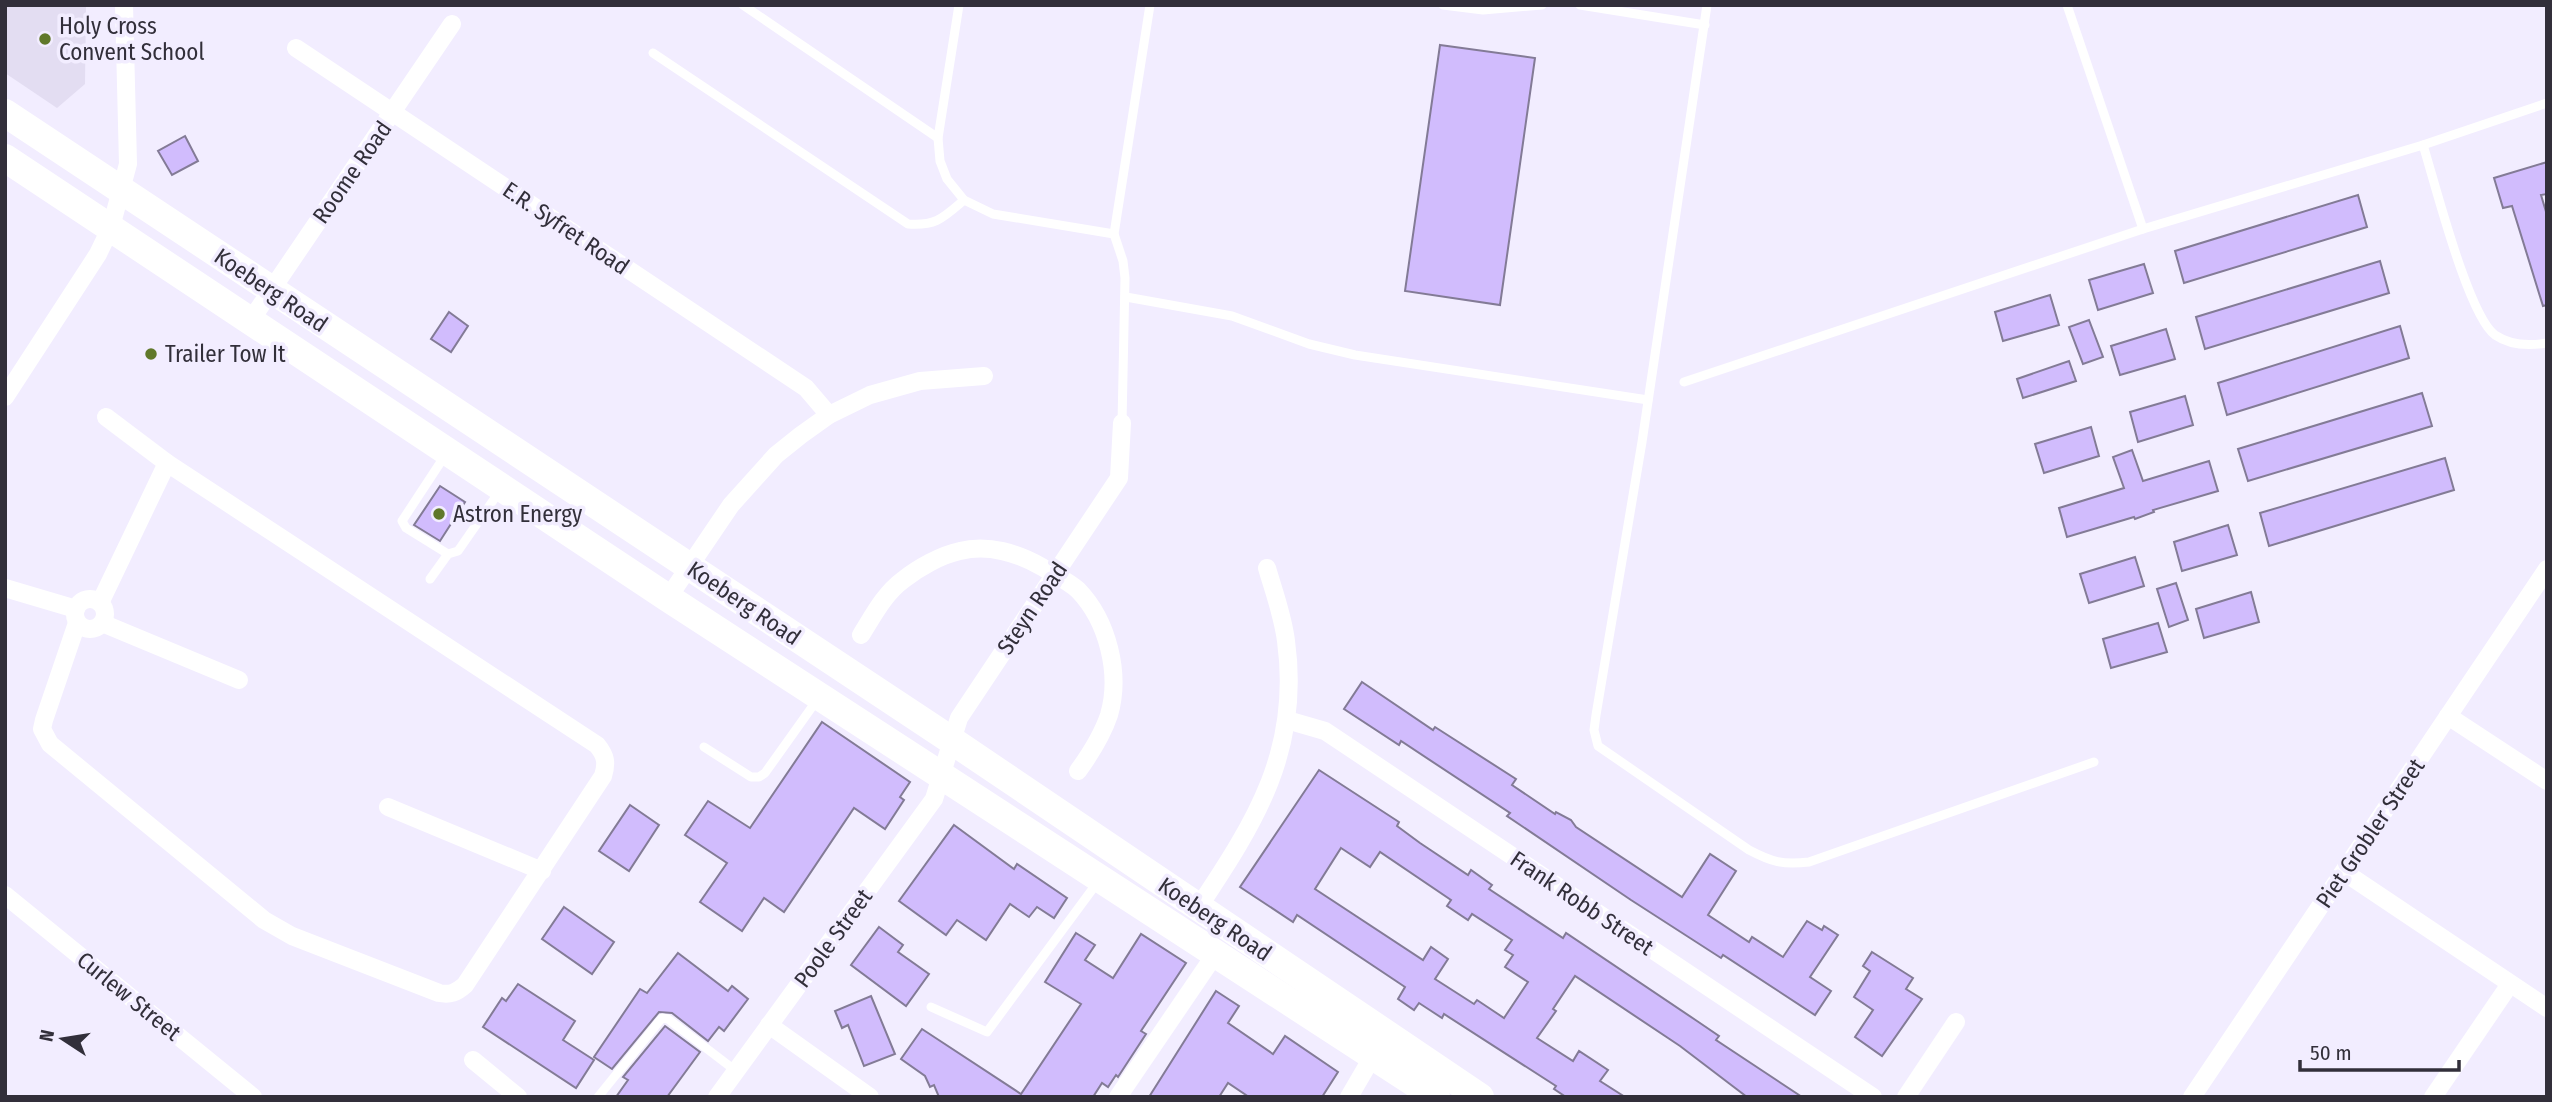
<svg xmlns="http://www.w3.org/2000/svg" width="2552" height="1102" viewBox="0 0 2552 1102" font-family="'Fira Sans Condensed',sans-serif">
	<rect width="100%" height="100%" fill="#f2edff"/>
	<path fill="#e3ddf2" d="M 5,5 L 86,5 L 85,84 L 57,108 L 5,73 Z"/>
	<g fill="#d1bcfd" stroke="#837b96" stroke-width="2" fill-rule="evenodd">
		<path d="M 1440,45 L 1535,58 L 1500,305 L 1405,291 Z"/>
		<path d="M 185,136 L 198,161 L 172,175 L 158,151 Z"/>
		<path d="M 2547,162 L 2547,194 L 2541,195 L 2547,215 L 2547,305 L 2543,306 L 2512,206 L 2503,208 L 2494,178 Z"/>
		<path d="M 2358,195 L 2367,227 L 2184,283 L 2175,251 Z"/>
		<path d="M 2380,261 L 2389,293 L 2205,349 L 2196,317 Z"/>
		<path d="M 2144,264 L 2153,293 L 2098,310 L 2089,280 Z"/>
		<path d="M 2050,295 L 2059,325 L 2003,341 L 1995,312 Z"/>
		<path d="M 449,312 L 468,326 L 451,352 L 431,339 Z"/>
		<path d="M 2089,320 L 2103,357 L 2083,364 L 2069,327 Z"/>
		<path d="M 2400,326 L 2409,358 L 2227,415 L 2218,383 Z"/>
		<path d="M 2166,329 L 2175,359 L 2120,375 L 2111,346 Z"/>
		<path d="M 2069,361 L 2076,381 L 2023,398 L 2017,379 Z"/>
		<path d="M 2422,393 L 2432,426 L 2248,481 L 2238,449 Z"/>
		<path d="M 2185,396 L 2193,425 L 2138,442 L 2130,412 Z"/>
		<path d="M 2091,427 L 2099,456 L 2044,473 L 2035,444 Z"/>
		<path d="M 2132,450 L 2143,481 L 2209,461 L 2218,491 L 2153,510 L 2154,512 L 2135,519 L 2134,517 L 2067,537 L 2059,508 L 2124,488 L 2113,457 Z"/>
		<path d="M 2445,458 L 2454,490 L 2269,546 L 2260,513 Z"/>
		<path d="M 440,486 L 465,502 L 440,541 L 414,525 Z"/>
		<path d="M 2228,525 L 2237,555 L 2182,571 L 2174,542 Z"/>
		<path d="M 2135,557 L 2144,586 L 2089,603 L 2080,574 Z"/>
		<path d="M 2176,583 L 2188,620 L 2169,627 L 2157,589 Z"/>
		<path d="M 2251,592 L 2259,622 L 2204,638 L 2196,609 Z"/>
		<path d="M 2158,623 L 2167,652 L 2111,668 L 2103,639 Z"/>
		<path d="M 1362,682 L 1433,730 L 1435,727 L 1516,779 L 1512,785 L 1555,814 L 1556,812 L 1571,820 L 1576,827 L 1682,897 L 1710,854 L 1736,871 L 1708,915 L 1749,942 L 1752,937 L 1783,957 L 1807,921 L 1822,930 L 1824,926 L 1838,935 L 1810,977 L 1831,991 L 1815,1015 L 1723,955 L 1721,958 L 1631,900 L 1507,816 L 1510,813 L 1401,741 L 1399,745 L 1344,709 Z"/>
		<path d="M 822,722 L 910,782 L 900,797 L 904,800 L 885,829 L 854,808 L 784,912 L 764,898 L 742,931 L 700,902 L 727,863 L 685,835 L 708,801 L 750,828 Z"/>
		<path d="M 1319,770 L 1399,822 L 1397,826 L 1420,843 L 1468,875 L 1471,870 L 1492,885 L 1489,889 L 1563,938 L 1566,933 L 1697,1021 L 1719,1036 L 1716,1040 L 1802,1097 L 1747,1097 L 1680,1046 L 1575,976 L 1553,1009 L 1556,1011 L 1537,1038 L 1573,1061 L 1579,1051 L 1608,1070 L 1600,1081 L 1625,1097 L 1566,1097 L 1554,1089 L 1556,1086 L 1444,1014 L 1442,1018 L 1419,1003 L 1414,1010 L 1398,999 L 1405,987 L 1297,915 L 1293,922 L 1240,887 ZM 1341,848 L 1370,867 L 1380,852 L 1451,900 L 1447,906 L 1468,920 L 1472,914 L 1512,940 L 1505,950 L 1513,955 L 1505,967 L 1528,982 L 1504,1018 L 1477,1000 L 1474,1004 L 1435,979 L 1448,959 L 1431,947 L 1423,960 L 1315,889 Z"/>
		<path d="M 630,805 L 659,825 L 629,871 L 599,851 Z"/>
		<path d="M 954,825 L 1014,869 L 1017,864 L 1067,898 L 1054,918 L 1037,907 L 1029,917 L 1010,904 L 986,940 L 957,920 L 946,935 L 899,901 Z"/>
		<path d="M 564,907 L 614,942 L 592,974 L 542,939 Z"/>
		<path d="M 879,927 L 903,945 L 898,952 L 929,974 L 906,1006 L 851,965 Z"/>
		<path d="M 1076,933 L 1095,945 L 1085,960 L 1113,978 L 1141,934 L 1186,963 L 1141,1031 L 1146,1034 L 1118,1077 L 1116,1075 L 1108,1087 L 1102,1083 L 1093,1097 L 939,1097 L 934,1085 L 930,1087 L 925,1076 L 901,1059 L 922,1029 L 1021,1094 L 1081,1004 L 1045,982 Z"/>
		<path d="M 1872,952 L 1913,978 L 1906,989 L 1922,999 L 1882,1056 L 1855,1037 L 1873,1010 L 1854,997 L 1870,971 L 1863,966 Z"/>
		<path d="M 678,953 L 728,991 L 732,986 L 748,999 L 724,1031 L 719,1027 L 708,1041 L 672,1013 L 659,1012 L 612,1069 L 594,1057 L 640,989 L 647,993 Z"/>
		<path d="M 518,984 L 575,1021 L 563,1040 L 594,1060 L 576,1088 L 483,1027 L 502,998 L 506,1001 Z"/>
		<path d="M 1216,991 L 1239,1006 L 1228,1023 L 1273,1054 L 1285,1036 L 1338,1072 L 1322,1097 L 1249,1097 L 1228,1083 L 1219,1097 L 1149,1097 Z"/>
		<path d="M 871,996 L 895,1054 L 864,1066 L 848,1025 L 842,1028 L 835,1011 Z"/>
		<path d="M 665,1026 L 700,1052 L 667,1097 L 616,1097 L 628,1080 L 623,1077 Z"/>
	</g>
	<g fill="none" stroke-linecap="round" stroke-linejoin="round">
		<g stroke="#fff" stroke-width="9">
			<path d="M 743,5 L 938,138"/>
			<path d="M 959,5 L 938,138 L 940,161 L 947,179 L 964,200 L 993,214 L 1114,234"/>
			<path d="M 1443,5 L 1483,10 L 1542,5"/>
			<path d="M 1580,5 L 1705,25"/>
			<path d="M 1707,5 L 1642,442 L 1596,715 L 1594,730 L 1598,746 L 1749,850 C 1772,862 1782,865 1809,862 L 2094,762"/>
			<path d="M 2067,5 L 2143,229"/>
			<path d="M 653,53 L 908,224 C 936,226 943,218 964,200"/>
			<path d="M 2423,145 C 2435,183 2468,315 2495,335 C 2511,346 2529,346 2547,343"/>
			<path d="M 1126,297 L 1232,316 L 1309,344 L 1355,355 L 1648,400"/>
			<path d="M 1684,382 L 2143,229 L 2423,145 L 2547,103"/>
			<path d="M 1122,423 L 1125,278 L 1123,261 L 1114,234 L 1150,5"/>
			<path d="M 446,454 L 402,521 L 406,528 L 448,554 L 458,551 L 499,492"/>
			<path d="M 430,579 L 448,554"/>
			<path d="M 704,747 L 751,777 L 759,777 L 765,773 L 817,700"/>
			<path d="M 931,1007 L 987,1032 L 1097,883"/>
			<path d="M 598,1097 L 662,1018 L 668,1019 L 736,1071"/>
		</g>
		<g stroke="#fff" stroke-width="18">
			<path d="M 296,48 L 806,388 L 829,415"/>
			<path d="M 251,320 L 452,24"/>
			<path d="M 5,397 L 98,254 L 111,227 L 128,164 L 124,5"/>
			<path d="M 106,417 L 167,463"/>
			<path d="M 5,588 L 76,609"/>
			<path d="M 668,598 L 731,505 L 776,455 L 801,435 L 829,415 L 870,395 L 920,381 L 984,376"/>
			<circle cx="90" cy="614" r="15"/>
			<path d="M 77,623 L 44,720 L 42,729 L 50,744 L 264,920 L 292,936 L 439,993 C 450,995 456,993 465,985 L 603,776 C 607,763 606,756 597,745 L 167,463 L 100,603"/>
			<path d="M 102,623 L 239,680"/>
			<path d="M 861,635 C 873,616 884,594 903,580 C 918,568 941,555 960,551 C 988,544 1018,553 1042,567 C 1053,574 1068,581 1078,590 C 1108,621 1121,674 1109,715 C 1102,736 1091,753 1078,771"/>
			<path d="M 2448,716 L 2547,781"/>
			<path d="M 1287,720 L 1325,731 L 1873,1097"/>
			<path d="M 388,807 L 542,871"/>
			<path d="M 2344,872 L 2547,1008"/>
			<path d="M 5,895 L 253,1097"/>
			<path d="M 1198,908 C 1256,821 1301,750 1286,641 C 1283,616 1274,592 1267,568"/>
			<path d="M 769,1025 L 870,1097"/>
			<path d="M 473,1060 L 518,1097"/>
			<path d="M 717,1097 L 934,799 L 959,718 L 1119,478 L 1122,423"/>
			<path d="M 1118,1097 L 1216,953"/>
			<path d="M 1349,1097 L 1377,1049"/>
			<path d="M 1906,1097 L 1956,1022"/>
			<path d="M 2192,1097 L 2547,569"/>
			<path d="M 2433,1097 L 2510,984"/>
		</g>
		<g stroke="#fff" stroke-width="28">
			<path d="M 5,113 L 951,740 L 1480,1097"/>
			<path d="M 5,158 L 668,598 L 1436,1097"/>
		</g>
	</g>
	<g fill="#60782a" stroke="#f2edff" stroke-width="2.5">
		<circle cx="45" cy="39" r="7"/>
		<circle cx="151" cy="354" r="7"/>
		<circle cx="439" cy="514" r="7"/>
	</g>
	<g text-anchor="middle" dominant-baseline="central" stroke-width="7" stroke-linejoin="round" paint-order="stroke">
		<g font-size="23" fill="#322f3a" stroke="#f2edff" text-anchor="start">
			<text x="59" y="26">Holy Cross<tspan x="59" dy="26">Convent School</tspan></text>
			<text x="165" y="354">Trailer Tow It</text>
			<text x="453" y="514">Astron Energy</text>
		</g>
		<g font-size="23" fill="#322f3a" stroke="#f2edff">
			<text transform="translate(352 172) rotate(-55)">Roome Road</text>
			<text transform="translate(566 228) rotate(34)">E.R. Syfret Road</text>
			<text transform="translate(271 290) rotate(34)">Koeberg Road</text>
			<text transform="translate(744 603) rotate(34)">Koeberg Road</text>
			<text transform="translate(1032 608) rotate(-56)">Steyn Road</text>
			<text transform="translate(2370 833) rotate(-56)">Piet Grobler Street</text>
			<text transform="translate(1582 903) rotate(34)">Frank Robb Street</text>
			<text transform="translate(1215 919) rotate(34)">Koeberg Road</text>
			<text transform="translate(833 938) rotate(-54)">Poole Street</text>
			<text transform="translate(129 996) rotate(39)">Curlew Street</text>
		</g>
	</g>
	<rect width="2552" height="1102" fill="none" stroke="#322f3a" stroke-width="14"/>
	<g transform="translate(63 1039) rotate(282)" stroke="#f2edff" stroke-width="5" paint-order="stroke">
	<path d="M0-5L12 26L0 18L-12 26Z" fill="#322f3a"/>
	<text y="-10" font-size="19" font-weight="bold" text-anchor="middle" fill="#322f3a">N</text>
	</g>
	<path d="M2300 1060v10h159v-10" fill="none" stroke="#322f3a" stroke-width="3.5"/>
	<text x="2310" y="1060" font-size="21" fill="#322f3a" stroke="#f2edff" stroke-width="5" paint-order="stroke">50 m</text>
</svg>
